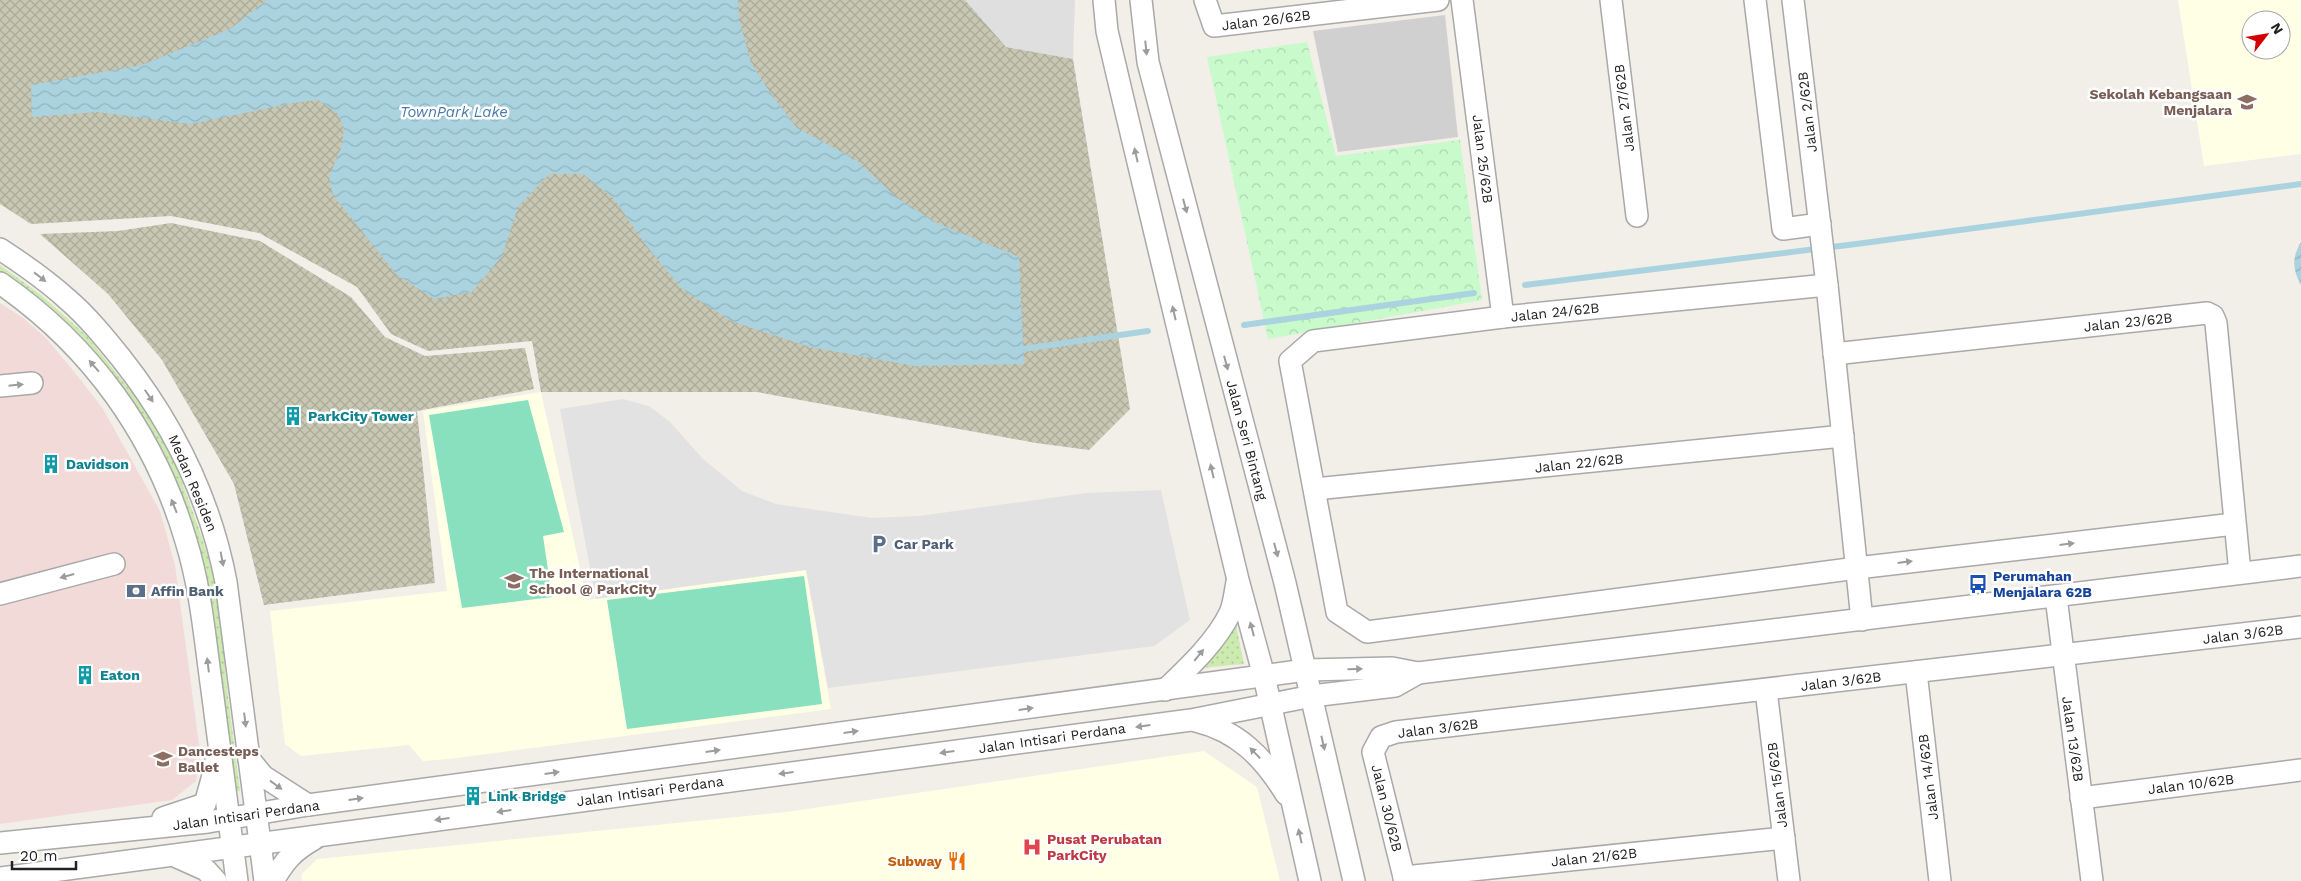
<svg xmlns="http://www.w3.org/2000/svg" width="2301" height="881" viewBox="0 0 2301 881" font-family="'Work Sans',sans-serif">
	<defs>
		<pattern id="construction-cross-hatch" width="8" height="8" patternUnits="userSpaceOnUse" patternTransform="scale(1.25)"><rect width="8" height="8" fill="#c7c7b4"/><path d="M0 0l8 8M0 8l8-8" fill="none" stroke="#abab9a"/></pattern>
		<pattern id="grass-dots" width="8" height="8" patternUnits="userSpaceOnUse" patternTransform="scale(1.25)"><rect width="8" height="8" fill="#cdebb0"/><path d="M2 2h.1M6 6h.1" fill="none" stroke="#b0c997" stroke-width="1.8" stroke-linecap="round"/></pattern>
		<pattern id="park-crowns" width="20" height="18" patternUnits="userSpaceOnUse" patternTransform="scale(1.25)"><rect width="20" height="18" fill="#c8facc"/><path d="M2 6a3 3 0 1 1 6 0M12 15a3 3 0 1 1 6 0" fill="none" stroke="#acd6af"/></pattern>
		<pattern id="water-waves" width="16" height="10" patternUnits="userSpaceOnUse" patternTransform="scale(1.25)"><rect width="16" height="10" fill="#aad3df"/><path d="M0 5q4-4 8 0t8 0" fill="none" stroke="#92b5bf"/></pattern>
	</defs>
	<rect width="100%" height="100%" fill="#f2efe9"/>
	<path fill="#e0dfdf" d="M 965,0 L 1075,0 L 1073,59 L 1006,47 Z"/>
	<path fill="#f2dad9" d="M 0,303 L 23,318 L 46,338 L 80,379 L 103,409 L 160,511 L 175,565 L 201,759 L 196,781 L 172,800 L 0,824 Z"/>
	<g fill="#ffffe5" fill-rule="evenodd">
		<path d="M 2178,0 L 2301,0 L 2301,154 L 2204,166 ZM 2251,20 L 2281,20 L 2281,50 L 2251,50 Z"/>
		<path d="M 541,392 L 587,600 L 806,570 L 831,709 L 449,759 L 423,761 L 409,745 L 301,756 L 285,744 L 270,611 L 447,591 L 423,411 Z"/>
		<path d="M 1204,751 L 1257,787 L 1280,881 L 302,881 L 301,875 L 317,859 L 786,812 Z"/>
	</g>
	<path fill="#d0d0d0" d="M 1445,15 L 1458,137 L 1338,152 L 1313,31 Z"/>
	<g fill="url(#construction-cross-hatch)">
		<path d="M 0,0 L 965,0 L 1006,47 L 1073,59 L 1130,409 L 1089,450 L 1036,443 L 757,392 L 541,392 L 532,341 L 428,351 L 391,334 L 357,287 L 259,233 L 171,216 L 31,224 L 0,204 Z"/>
		<path d="M 171,223 L 260,241 L 351,297 L 385,337 L 425,356 L 525,348 L 534,389 L 417,411 L 435,583 L 264,605 L 234,484 L 162,360 L 108,294 L 40,234 L 118,231 Z"/>
	</g>
	<g fill="url(#grass-dots)">
		<path d="M 0,265 L 41,295 L 87,336 L 141,404 L 174,460 L 199,529 L 212,568 L 220,606 L 227,688 L 240,791 L 234,791 L 187,512 L 159,447 L 136,408 L 82,338 L 50,308 L 0,275 Z"/>
		<path d="M 1235,620 L 1244,664 L 1190,669 Z"/>
	</g>
	<path fill="url(#park-crowns)" d="M 1307,42 L 1336,156 L 1460,140 L 1482,300 L 1268,339 L 1207,57 Z"/>
	<g fill="#88e0be">
		<path d="M 528,400 L 564,532 L 543,536 L 552,597 L 462,608 L 429,415 Z"/>
		<path d="M 804,576 L 822,704 L 627,729 L 607,600 Z"/>
	</g>
	<path fill="#e2e2e2" d="M 623,399 L 649,406 L 670,422 L 703,459 L 742,491 L 776,504 L 872,518 L 919,516 L 1086,493 L 1161,490 L 1190,620 L 1154,646 L 828,688 L 806,570 L 596,599 L 560,409 Z"/>
	<g fill="url(#water-waves)">
		<path d="M 267,0 L 738,0 L 739,19 L 751,63 L 773,97 L 797,128 L 855,159 L 897,198 L 937,223 L 1019,257 L 1024,364 L 915,366 L 810,347 L 731,321 L 682,289 L 646,245 L 614,199 L 583,174 L 549,174 L 518,207 L 502,256 L 472,292 L 434,299 L 396,274 L 333,195 L 329,177 L 342,146 L 344,128 L 337,113 L 318,100 L 299,102 L 190,124 L 97,112 L 32,117 L 31,85 L 142,65 L 230,29 Z"/>
		<path d="M 2301,242 L 2301,285 C 2292,269 2292,257 2301,242 Z"/>
	</g>
	<g fill="none" stroke-linecap="round" stroke-linejoin="round">
		<g stroke="#aad3df" stroke-width="6">
			<path d="M 1525,285 L 1864,243 L 2301,184"/>
			<path d="M 1244,325 L 1474,293"/>
			<path d="M 1023,349 L 1148,331"/>
		</g>
		<g stroke="#a9a9a9" stroke-width="24">
			<g id="minor">
				<path d="M 1104,0 L 1107,31 L 1122,95 L 1238,580 L 1264,676 L 1310,881"/>
				<path d="M 1141,0 L 1148,62 L 1285,583 L 1354,881"/>
				<path d="M 1205,0 L 1214,26 L 1438,0"/>
				<path d="M 1462,0 L 1503,317"/>
				<path d="M 1611,0 L 1637,216"/>
				<path d="M 1755,0 L 1783,229 L 1820,224"/>
				<path d="M 1793,0 L 1827,285 L 1862,620"/>
				<path d="M 0,249 C 23,264 46,280 67,299 C 87,316 104,337 121,358 C 174,425 210,498 226,582 L 265,881"/>
				<path d="M 0,283 C 91,346 155,435 186,541 C 201,589 205,640 212,690 C 220,754 229,817 237,881"/>
				<path d="M 1827,285 L 1503,317 L 1313,341 L 1290,361 L 1337,612 L 1367,632 L 1857,568 L 2234,524"/>
				<path d="M 1834,354 L 2207,313 L 2213,316 L 2216,323 L 2240,573"/>
				<path d="M 0,386 L 32,383"/>
				<path d="M 1315,489 L 1843,436"/>
				<path d="M 0,594 L 114,564"/>
				<path d="M 2056,597 L 2092,881"/>
				<path d="M 1916,672 L 1940,881"/>
				<path d="M 1165,690 C 1187,669 1217,641 1230,613 C 1234,604 1235,592 1237,582"/>
				<path d="M 1766,690 L 1789,881"/>
				<path d="M 1196,721 C 1238,731 1264,758 1286,794"/>
				<path d="M 249,759 L 263,776 L 308,805"/>
				<path d="M 2081,798 L 2301,770"/>
				<path d="M 163,818 L 205,804 L 214,772 L 216,760"/>
				<path d="M 0,843 L 208,822 L 308,805 L 1306,670 L 1392,668 L 1418,673 L 2301,566"/>
				<path d="M 177,857 L 206,870 L 216,881"/>
				<path d="M 1404,877 L 1784,838"/>
				<path d="M 0,878 L 1191,720 L 1312,696 L 1395,686 L 1418,673"/>
				<path d="M 273,881 C 285,860 293,851 314,839"/>
				<path d="M 1405,881 L 1373,752 L 1381,737 L 1396,732 L 2301,627"/>
			</g>
		</g>
		<use href="#minor" stroke="#fff" stroke-width="21"/>
	</g>
	<defs><path id="oneway-solid" d="M-6-.8H1V-3.2L6.5 0L1 3.2V.8H-6Z" transform="scale(1.25)"/></defs>
	<g fill="#9c9c9c">
		<use href="#oneway-solid" transform="translate(1146 48) rotate(84)"/>
		<use href="#oneway-solid" transform="translate(1136 155) rotate(-103)"/>
		<use href="#oneway-solid" transform="translate(1185 206) rotate(75)"/>
		<use href="#oneway-solid" transform="translate(40 277) rotate(38)"/>
		<use href="#oneway-solid" transform="translate(1174 313) rotate(-103)"/>
		<use href="#oneway-solid" transform="translate(1226 363) rotate(75)"/>
		<use href="#oneway-solid" transform="translate(94 366) rotate(-131)"/>
		<use href="#oneway-solid" transform="translate(16 385) rotate(-6)"/>
		<use href="#oneway-solid" transform="translate(149 396) rotate(56)"/>
		<use href="#oneway-solid" transform="translate(1212 471) rotate(-103)"/>
		<use href="#oneway-solid" transform="translate(174 506) rotate(-112)"/>
		<use href="#oneway-solid" transform="translate(2067 544) rotate(-7)"/>
		<use href="#oneway-solid" transform="translate(1276 550) rotate(75)"/>
		<use href="#oneway-solid" transform="translate(222 559) rotate(79)"/>
		<use href="#oneway-solid" transform="translate(1905 562) rotate(-7)"/>
		<use href="#oneway-solid" transform="translate(67 576) rotate(165)"/>
		<use href="#oneway-solid" transform="translate(1252 629) rotate(-105)"/>
		<use href="#oneway-solid" transform="translate(1199 655) rotate(-51)"/>
		<use href="#oneway-solid" transform="translate(208 665) rotate(-97)"/>
		<use href="#oneway-solid" transform="translate(1355 669) rotate(-2)"/>
		<use href="#oneway-solid" transform="translate(1026 709) rotate(-8)"/>
		<use href="#oneway-solid" transform="translate(245 720) rotate(83)"/>
		<use href="#oneway-solid" transform="translate(1143 726) rotate(172)"/>
		<use href="#oneway-solid" transform="translate(851 732) rotate(-8)"/>
		<use href="#oneway-solid" transform="translate(1323 743) rotate(77)"/>
		<use href="#oneway-solid" transform="translate(713 751) rotate(-8)"/>
		<use href="#oneway-solid" transform="translate(947 752) rotate(172)"/>
		<use href="#oneway-solid" transform="translate(1255 753) rotate(-134)"/>
		<use href="#oneway-solid" transform="translate(552 773) rotate(-8)"/>
		<use href="#oneway-solid" transform="translate(786 773) rotate(173)"/>
		<use href="#oneway-solid" transform="translate(276 785) rotate(36)"/>
		<use href="#oneway-solid" transform="translate(356 799) rotate(-8)"/>
		<use href="#oneway-solid" transform="translate(504 811) rotate(172)"/>
		<use href="#oneway-solid" transform="translate(442 819) rotate(172)"/>
		<use href="#oneway-solid" transform="translate(1300 836) rotate(-103)"/>
	</g>
	<defs>
		<g id="school-bare" transform="scale(1.5)"><path d="M0-5L7-2L0 1L-7-2ZM-4 1L0 2.5L4 1V4Q0 6-4 4Z" fill="#8d6e63" stroke="#fff" stroke-width="2.5" paint-order="stroke"/></g>
		<g id="building-bare" transform="scale(1.5)"><path d="M-4-6H4V6H1V3H-1V6H-4ZM-2.5-4.3h1.7v1.8h-1.7ZM.8-4.3h1.7v1.8H.8ZM-2.5-1h1.7V.8h-1.7ZM.8-1h1.7V.8H.8Z" fill="#0f9aa8" stroke="#fff" stroke-width="2.5" paint-order="stroke"/></g>
		<g id="parking-bare" transform="scale(1.5)"><path d="M-3.5-5.5H1a3.5 3.5 0 0 1 0 7H-1V5.5H-3.5ZM-1-3.4V-.6H.8a1.4 1.4 0 0 0 0-2.8Z" fill="#5c6f8a" stroke="#fff" stroke-width="2.5" paint-order="stroke"/></g>
		<g id="bus-bare" transform="scale(1.5)"><path d="M-5-6H5V4H4V6H2V4H-2V6H-4V4H-5ZM-3.5-4V0h7V-4ZM-3.5 1.2v1.5H-2V1.2ZM2 1.2v1.5H3.5V1.2Z" fill="#1a4fb4" stroke="#fff" stroke-width="2.5" paint-order="stroke"/></g>
		<g id="bank-bare" transform="scale(1.5)"><path d="M-6-4H6V4H-6ZM0-2.3a2.3 2.3 0 1 0 0 4.6a2.3 2.3 0 1 0 0-4.6Z" fill="#5c6f8a" stroke="#fff" stroke-width="2.5" paint-order="stroke"/></g>
		<g id="hospital-bare" transform="scale(1.5)"><path d="M-5-5h3v3.5h4V-5h3V5h-3V1.5h-4V5h-3Z" fill="#e0444e" stroke="#fff" stroke-width="2.5" paint-order="stroke"/></g>
		<g id="restaurant-bare" transform="scale(1.5)"><path d="M-5-6h1v4h1v-4h1v4h1v-4h1v5L-1.5 .5V6h-2V.5L-5-1ZM5-6V6H3V1.5H1.5Q1.5-4 5-6Z" fill="#e8710a" stroke="#fff" stroke-width="2.5" paint-order="stroke"/></g>
	</defs>
	<g fill-rule="evenodd">
		<use href="#school-bare" x="2247" y="102"/>
		<use href="#building-bare" x="293" y="416"/>
		<use href="#building-bare" x="51" y="464"/>
		<use href="#parking-bare" x="879" y="544"/>
		<use href="#school-bare" x="514" y="581"/>
		<use href="#bus-bare" x="1978" y="584"/>
		<use href="#bank-bare" x="136" y="591"/>
		<use href="#building-bare" x="85" y="675"/>
		<use href="#school-bare" x="163" y="759"/>
		<use href="#building-bare" x="473" y="796"/>
		<use href="#hospital-bare" x="1032" y="847"/>
		<use href="#restaurant-bare" x="957" y="861"/>
	</g>
	<g text-anchor="middle" dominant-baseline="central" stroke-width="5" stroke-linejoin="round" paint-order="stroke">
		<g font-size="14" fill="#222" stroke="#fff">
			<text transform="translate(1266 20) rotate(-7)">Jalan 26/62B</text>
			<text transform="translate(1624 108) rotate(-97)">Jalan 27/62B</text>
			<text transform="translate(1807 112) rotate(-97)">Jalan 2/62B</text>
			<text transform="translate(1483 159) rotate(83)">Jalan 25/62B</text>
			<text transform="translate(1555 312) rotate(-6)">Jalan 24/62B</text>
			<text transform="translate(2128 322) rotate(-6)">Jalan 23/62B</text>
			<text transform="translate(1247 440) rotate(75)">Jalan Seri Bintang</text>
			<text transform="translate(1579 463) rotate(-6)">Jalan 22/62B</text>
			<text transform="translate(193 483) rotate(67)">Medan Residen</text>
			<text transform="translate(2243 634) rotate(-7)">Jalan 3/62B</text>
			<text transform="translate(1841 681) rotate(-7)">Jalan 3/62B</text>
			<text transform="translate(1438 728) rotate(-7)">Jalan 3/62B</text>
			<text transform="translate(1052 738) rotate(-8)">Jalan Intisari Perdana</text>
			<text transform="translate(2073 739) rotate(82)">Jalan 13/62B</text>
			<text transform="translate(1928 777) rotate(-97)">Jalan 14/62B</text>
			<text transform="translate(2191 784) rotate(-7)">Jalan 10/62B</text>
			<text transform="translate(1777 785) rotate(-97)">Jalan 15/62B</text>
			<text transform="translate(650 791) rotate(-8)">Jalan Intisari Perdana</text>
			<text transform="translate(1387 808) rotate(76)">Jalan 30/62B</text>
			<text transform="translate(246 815) rotate(-8)">Jalan Intisari Perdana</text>
			<text transform="translate(1594 857) rotate(-6)">Jalan 21/62B</text>
		</g>
		<g font-size="14" font-weight="bold" fill="#785e54" stroke="#fff" text-anchor="start">
			<text x="2232" y="94" text-anchor="end">Sekolah Kebangsaan<tspan x="2232" dy="16">Menjalara</tspan></text>
			<text x="529" y="573">The International<tspan x="529" dy="16">School @ ParkCity</tspan></text>
			<text x="178" y="751">Dancesteps<tspan x="178" dy="16">Ballet</tspan></text>
		</g>
		<g font-size="14" font-weight="bold" fill="#0d838f" stroke="#fff" text-anchor="start">
			<text x="308" y="416">ParkCity Tower</text>
			<text x="66" y="464">Davidson</text>
			<text x="100" y="675">Eaton</text>
			<text x="488" y="796">Link Bridge</text>
		</g>
		<g font-size="14" font-weight="bold" fill="#4e5e75" stroke="#fff" text-anchor="start">
			<text x="894" y="544">Car Park</text>
			<text x="151" y="591">Affin Bank</text>
		</g>
		<g font-size="14" font-weight="bold" fill="#164399" stroke="#fff" text-anchor="start">
			<text x="1993" y="576">Perumahan<tspan x="1993" dy="16">Menjalara 62B</tspan></text>
		</g>
		<g font-size="14" font-weight="bold" fill="#be3a42" stroke="#fff" text-anchor="start">
			<text x="1047" y="839">Pusat Perubatan<tspan x="1047" dy="16">ParkCity</tspan></text>
		</g>
		<g font-size="14" font-weight="bold" fill="#c56008" stroke="#fff" text-anchor="end">
			<text x="942" y="861">Subway</text>
		</g>
		<g font-size="15" font-style="italic" fill="#4a7aab" stroke="#fff">
			<text x="454" y="112">TownPark Lake</text>
		</g>
	</g>
	<g transform="translate(2266 35) rotate(59)"><circle r="24" fill="#ffffff" stroke="#a7a7a7"/>
	<path d="M0-4L9 19L0 12L-9 19Z" fill="#d40000"/>
	<text y="-8" font-size="14" font-weight="bold" text-anchor="middle" fill="#222222">N</text>
	</g>
	<path d="M12 861v8h64v-8" fill="none" stroke="#222222" stroke-width="2.5"/>
	<text x="20" y="861" font-size="15" fill="#222222" stroke="#ffffff" stroke-width="4" paint-order="stroke">20 m</text>
</svg>
